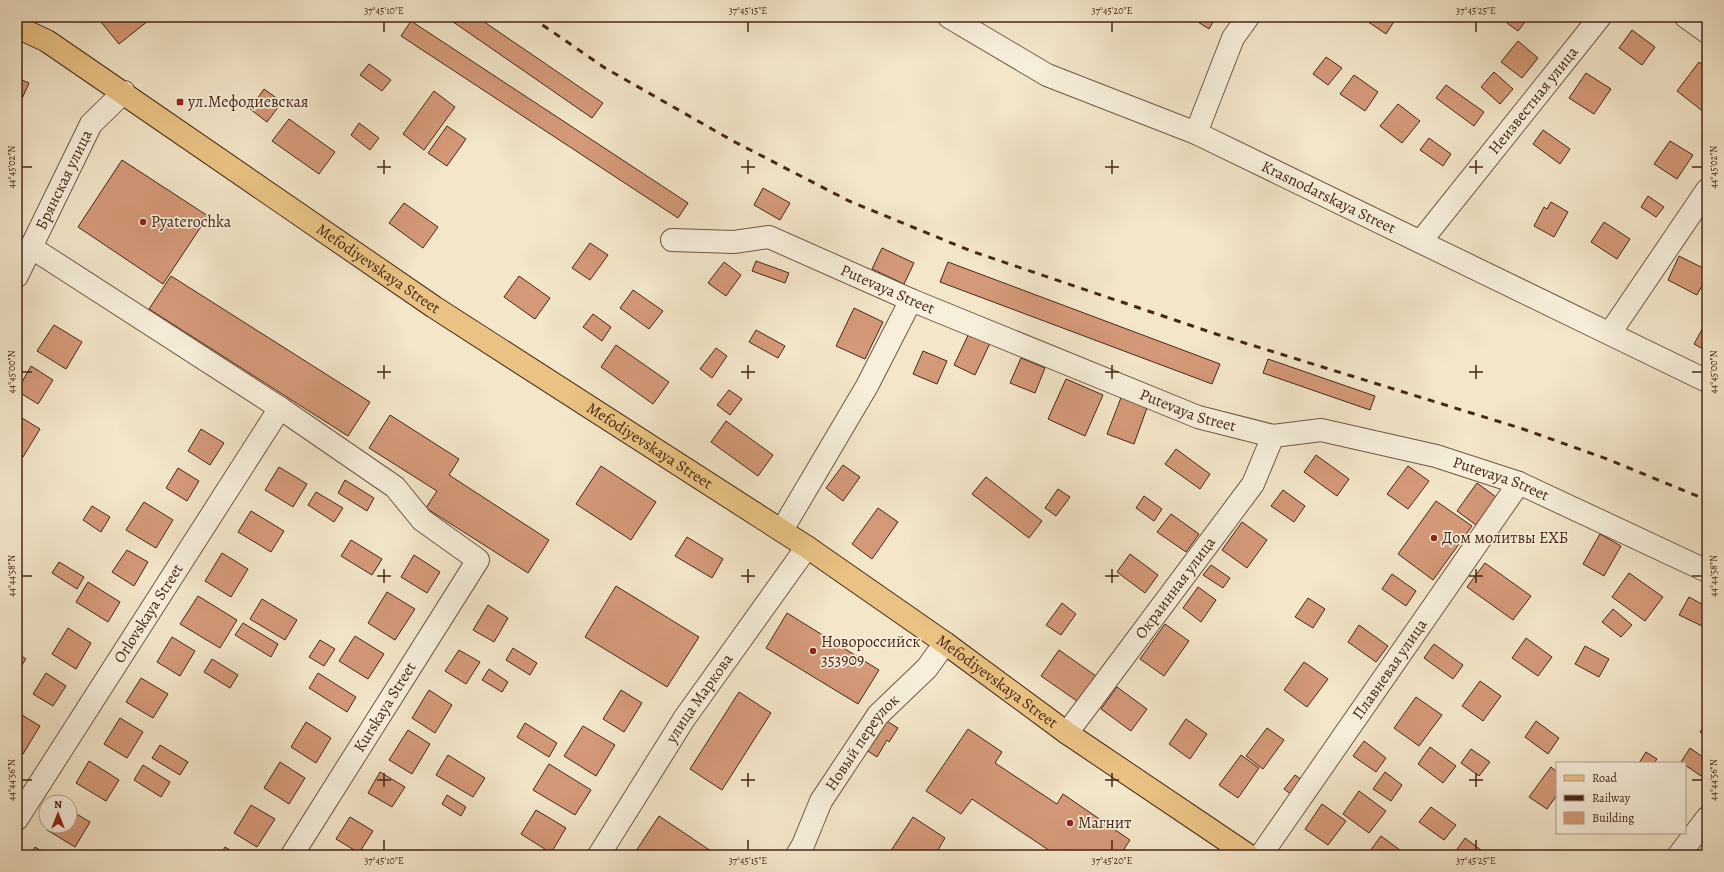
<svg xmlns="http://www.w3.org/2000/svg" width="1724" height="872" viewBox="0 0 1724 872" font-family="Alegreya,serif">
	<rect width="100%" height="100%" fill="#f3e6c9"/>
	<filter id="stains"><feTurbulence type="fractalNoise" baseFrequency=".005" numOctaves="4"/><feColorMatrix values="0 0 0 0 .2 0 0 0 0 .09 0 0 0 0 .02 0 0 0 .5 -.17"/></filter>
	<radialGradient id="worn" r=".72"><stop offset=".6" stop-color="#630" stop-opacity="0"/><stop offset="1" stop-color="#630" stop-opacity=".3"/></radialGradient>
	<g fill="#d49979" stroke="#472717">
		<path d="M 107,17 L 153,17 L 119,44 L 101,22 Z"/>
		<path d="M 446,17 L 477,17 L 603,103 L 592,118 Z"/>
		<path d="M 1190,17 L 1216,17 L 1209,29 Z"/>
		<path d="M 1361,17 L 1397,17 L 1386,34 Z"/>
		<path d="M 1505,17 L 1529,17 L 1518,31 L 1503,20 Z"/>
		<path d="M 411,21 L 688,203 L 678,218 L 401,36 Z"/>
		<path d="M 1632,30 L 1655,47 L 1642,65 L 1619,48 Z"/>
		<path d="M 1518,41 L 1538,58 L 1522,78 L 1501,62 Z"/>
		<path d="M 1326,57 L 1342,68 L 1328,85 L 1313,74 Z"/>
		<path d="M 1699,62 L 1707,68 L 1707,110 L 1705,113 L 1677,91 Z"/>
		<path d="M 369,64 L 391,80 L 382,91 L 360,75 Z"/>
		<path d="M 1494,72 L 1513,89 L 1500,104 L 1481,87 Z"/>
		<path d="M 1586,73 L 1611,89 L 1594,114 L 1569,98 Z"/>
		<path d="M 1354,75 L 1378,92 L 1365,111 L 1340,94 Z"/>
		<path d="M 17,78 L 29,83 L 17,110 Z"/>
		<path d="M 1446,85 L 1484,112 L 1474,126 L 1436,98 Z"/>
		<path d="M 264,89 L 282,102 L 267,122 L 250,109 Z"/>
		<path d="M 434,91 L 455,107 L 424,150 L 403,134 Z"/>
		<path d="M 1398,104 L 1420,121 L 1402,143 L 1380,126 Z"/>
		<path d="M 289,119 L 335,152 L 319,174 L 272,141 Z"/>
		<path d="M 359,123 L 379,138 L 370,150 L 351,135 Z"/>
		<path d="M 447,126 L 466,139 L 447,166 L 428,153 Z"/>
		<path d="M 1543,130 L 1570,149 L 1560,164 L 1533,144 Z"/>
		<path d="M 1429,138 L 1451,154 L 1443,166 L 1420,150 Z"/>
		<path d="M 1670,141 L 1693,155 L 1677,179 L 1654,164 Z"/>
		<path d="M 122,160 L 208,216 L 163,284 L 78,227 Z"/>
		<path d="M 763,188 L 790,203 L 780,220 L 754,205 Z"/>
		<path d="M 1648,196 L 1664,207 L 1656,217 L 1641,207 Z"/>
		<path d="M 1551,202 L 1568,212 L 1554,237 L 1534,226 L 1544,207 L 1547,209 Z"/>
		<path d="M 404,203 L 438,227 L 423,248 L 389,223 Z"/>
		<path d="M 1604,222 L 1630,239 L 1617,259 L 1591,242 Z"/>
		<path d="M 590,243 L 608,255 L 590,280 L 572,268 Z"/>
		<path d="M 882,248 L 914,263 L 904,284 L 872,269 Z"/>
		<path d="M 1679,256 L 1707,270 L 1707,276 L 1697,295 L 1668,280 Z"/>
		<path d="M 756,261 L 789,273 L 785,283 L 752,271 Z"/>
		<path d="M 724,262 L 741,275 L 726,296 L 708,283 Z"/>
		<path d="M 948,262 L 1220,364 L 1212,384 L 940,282 Z"/>
		<path d="M 171,276 L 370,402 L 348,436 L 149,309 Z"/>
		<path d="M 519,276 L 550,298 L 535,319 L 504,297 Z"/>
		<path d="M 633,290 L 663,311 L 649,329 L 620,308 Z"/>
		<path d="M 854,308 L 883,322 L 865,359 L 836,346 Z"/>
		<path d="M 593,314 L 611,327 L 602,341 L 583,327 Z"/>
		<path d="M 1705,324 L 1707,325 L 1706,351 L 1694,344 Z"/>
		<path d="M 54,325 L 82,342 L 66,369 L 37,351 Z"/>
		<path d="M 971,329 L 992,339 L 975,375 L 954,365 Z"/>
		<path d="M 756,330 L 785,346 L 778,358 L 749,342 Z"/>
		<path d="M 616,345 L 669,382 L 653,404 L 601,367 Z"/>
		<path d="M 716,348 L 727,356 L 712,378 L 700,369 Z"/>
		<path d="M 923,351 L 947,361 L 937,384 L 913,374 Z"/>
		<path d="M 1021,358 L 1045,368 L 1035,393 L 1010,383 Z"/>
		<path d="M 1268,359 L 1375,396 L 1370,410 L 1263,373 Z"/>
		<path d="M 31,366 L 53,380 L 38,404 L 17,391 Z"/>
		<path d="M 1066,379 L 1103,395 L 1085,436 L 1048,419 Z"/>
		<path d="M 729,390 L 742,399 L 730,415 L 717,405 Z"/>
		<path d="M 1122,395 L 1148,405 L 1134,444 L 1107,434 Z"/>
		<path d="M 17,415 L 40,429 L 23,457 L 17,454 Z"/>
		<path d="M 390,415 L 459,459 L 449,475 L 549,540 L 528,573 L 426,508 L 437,491 L 369,448 Z"/>
		<path d="M 726,421 L 773,455 L 758,476 L 711,442 Z"/>
		<path d="M 201,429 L 224,443 L 210,465 L 188,451 Z"/>
		<path d="M 1176,449 L 1210,474 L 1200,489 L 1165,464 Z"/>
		<path d="M 1316,455 L 1349,479 L 1337,496 L 1304,472 Z"/>
		<path d="M 843,465 L 860,477 L 843,501 L 826,488 Z"/>
		<path d="M 601,466 L 656,502 L 631,540 L 576,504 Z"/>
		<path d="M 1408,466 L 1429,481 L 1408,509 L 1387,494 Z"/>
		<path d="M 279,467 L 307,484 L 293,507 L 265,490 Z"/>
		<path d="M 178,468 L 199,481 L 187,501 L 166,488 Z"/>
		<path d="M 986,477 L 1042,521 L 1029,538 L 972,494 Z"/>
		<path d="M 345,480 L 374,498 L 367,511 L 338,493 Z"/>
		<path d="M 1477,483 L 1496,497 L 1476,525 L 1457,511 Z"/>
		<path d="M 1058,489 L 1070,497 L 1056,516 L 1045,508 Z"/>
		<path d="M 1283,490 L 1305,506 L 1294,522 L 1271,506 Z"/>
		<path d="M 316,492 L 343,508 L 334,522 L 308,505 Z"/>
		<path d="M 1144,496 L 1162,509 L 1154,521 L 1136,508 Z"/>
		<path d="M 1436,501 L 1472,526 L 1433,580 L 1398,554 Z"/>
		<path d="M 144,502 L 173,520 L 156,548 L 126,530 Z"/>
		<path d="M 92,506 L 110,517 L 101,532 L 83,520 Z"/>
		<path d="M 878,508 L 898,522 L 872,559 L 852,544 Z"/>
		<path d="M 251,511 L 284,531 L 271,552 L 238,532 Z"/>
		<path d="M 1171,514 L 1199,534 L 1186,552 L 1157,532 Z"/>
		<path d="M 1242,522 L 1267,540 L 1247,568 L 1222,550 Z"/>
		<path d="M 1600,534 L 1621,546 L 1604,576 L 1583,564 Z"/>
		<path d="M 687,537 L 723,559 L 712,578 L 675,556 Z"/>
		<path d="M 351,540 L 382,559 L 372,575 L 341,556 Z"/>
		<path d="M 127,550 L 148,562 L 134,586 L 112,572 Z"/>
		<path d="M 222,553 L 248,569 L 231,597 L 205,581 Z"/>
		<path d="M 1130,554 L 1158,575 L 1145,593 L 1117,572 Z"/>
		<path d="M 414,555 L 440,572 L 427,593 L 401,577 Z"/>
		<path d="M 59,562 L 84,577 L 77,589 L 52,573 Z"/>
		<path d="M 1485,563 L 1531,596 L 1513,620 L 1467,587 Z"/>
		<path d="M 1211,565 L 1230,578 L 1223,588 L 1203,575 Z"/>
		<path d="M 1629,573 L 1663,597 L 1645,621 L 1612,597 Z"/>
		<path d="M 1392,574 L 1416,591 L 1406,606 L 1382,589 Z"/>
		<path d="M 88,582 L 120,602 L 108,622 L 76,602 Z"/>
		<path d="M 616,586 L 699,637 L 667,687 L 585,637 Z"/>
		<path d="M 1198,587 L 1216,600 L 1201,622 L 1183,608 Z"/>
		<path d="M 387,592 L 415,609 L 395,640 L 368,623 Z"/>
		<path d="M 198,596 L 237,620 L 220,648 L 180,624 Z"/>
		<path d="M 1689,597 L 1707,607 L 1707,617 L 1702,626 L 1679,615 Z"/>
		<path d="M 1308,598 L 1325,609 L 1313,628 L 1295,617 Z"/>
		<path d="M 262,599 L 297,620 L 285,640 L 250,619 Z"/>
		<path d="M 1062,603 L 1076,614 L 1061,635 L 1046,625 Z"/>
		<path d="M 488,605 L 508,618 L 494,642 L 473,630 Z"/>
		<path d="M 1613,609 L 1632,625 L 1621,637 L 1602,622 Z"/>
		<path d="M 787,613 L 879,670 L 858,704 L 766,648 Z"/>
		<path d="M 243,623 L 278,644 L 271,657 L 235,635 Z"/>
		<path d="M 1165,624 L 1189,641 L 1164,676 L 1140,659 Z"/>
		<path d="M 1359,625 L 1388,646 L 1376,662 L 1348,642 Z"/>
		<path d="M 68,628 L 91,643 L 76,669 L 52,654 Z"/>
		<path d="M 355,636 L 384,654 L 368,679 L 339,661 Z"/>
		<path d="M 172,637 L 195,651 L 180,676 L 157,662 Z"/>
		<path d="M 1526,638 L 1552,657 L 1538,676 L 1512,658 Z"/>
		<path d="M 320,640 L 335,649 L 324,666 L 309,657 Z"/>
		<path d="M 1434,644 L 1463,665 L 1453,679 L 1424,658 Z"/>
		<path d="M 1585,646 L 1609,659 L 1599,677 L 1575,664 Z"/>
		<path d="M 513,648 L 537,663 L 530,675 L 506,660 Z"/>
		<path d="M 459,650 L 480,662 L 466,684 L 445,671 Z"/>
		<path d="M 1059,650 L 1096,676 L 1077,701 L 1041,676 Z"/>
		<path d="M 17,653 L 26,659 L 19,669 L 17,667 Z"/>
		<path d="M 212,659 L 238,675 L 230,688 L 204,672 Z"/>
		<path d="M 1304,662 L 1328,679 L 1307,707 L 1284,690 Z"/>
		<path d="M 489,669 L 508,682 L 502,692 L 482,680 Z"/>
		<path d="M 46,673 L 66,686 L 53,706 L 33,694 Z"/>
		<path d="M 318,673 L 356,697 L 347,712 L 309,688 Z"/>
		<path d="M 141,678 L 168,694 L 153,718 L 126,702 Z"/>
		<path d="M 1480,681 L 1501,696 L 1483,721 L 1462,706 Z"/>
		<path d="M 1117,687 L 1147,709 L 1131,731 L 1101,709 Z"/>
		<path d="M 429,690 L 452,705 L 435,733 L 412,718 Z"/>
		<path d="M 621,690 L 642,703 L 624,732 L 603,719 Z"/>
		<path d="M 739,692 L 771,713 L 722,790 L 690,769 Z"/>
		<path d="M 1416,697 L 1442,715 L 1419,746 L 1394,728 Z"/>
		<path d="M 17,712 L 40,726 L 23,754 L 17,750 Z"/>
		<path d="M 120,718 L 143,732 L 127,758 L 104,744 Z"/>
		<path d="M 882,718 L 898,728 L 889,742 L 887,740 L 877,757 L 863,748 Z"/>
		<path d="M 1186,719 L 1207,734 L 1190,759 L 1169,744 Z"/>
		<path d="M 1536,721 L 1559,738 L 1548,754 L 1525,737 Z"/>
		<path d="M 306,722 L 331,738 L 316,763 L 291,747 Z"/>
		<path d="M 1707,722 L 1707,736 L 1700,732 Z"/>
		<path d="M 525,723 L 557,743 L 549,757 L 517,737 Z"/>
		<path d="M 583,726 L 615,745 L 596,776 L 564,756 Z"/>
		<path d="M 1267,728 L 1284,740 L 1263,769 L 1246,756 Z"/>
		<path d="M 968,729 L 1002,752 L 995,763 L 1057,804 L 1063,794 L 1130,840 L 1124,849 L 1134,855 L 1056,855 L 972,799 L 961,814 L 926,791 Z"/>
		<path d="M 408,730 L 430,744 L 412,774 L 389,760 Z"/>
		<path d="M 1364,741 L 1386,758 L 1376,772 L 1353,756 Z"/>
		<path d="M 160,745 L 188,762 L 180,775 L 152,758 Z"/>
		<path d="M 1430,747 L 1456,766 L 1443,783 L 1418,764 Z"/>
		<path d="M 1690,748 L 1707,760 L 1707,780 L 1685,765 L 1685,763 L 1681,762 Z"/>
		<path d="M 1471,749 L 1490,762 L 1479,776 L 1461,763 Z"/>
		<path d="M 1646,752 L 1657,759 L 1654,763 L 1639,763 Z"/>
		<path d="M 448,755 L 485,778 L 473,797 L 436,775 Z"/>
		<path d="M 1241,755 L 1259,768 L 1238,798 L 1219,785 Z"/>
		<path d="M 89,761 L 119,780 L 106,801 L 76,783 Z"/>
		<path d="M 280,762 L 305,778 L 289,804 L 264,788 Z"/>
		<path d="M 549,764 L 591,790 L 575,815 L 533,790 Z"/>
		<path d="M 143,765 L 170,782 L 161,797 L 134,780 Z"/>
		<path d="M 1551,767 L 1557,772 L 1557,795 L 1547,809 L 1529,797 Z"/>
		<path d="M 380,772 L 405,787 L 392,807 L 368,793 Z"/>
		<path d="M 1385,772 L 1402,785 L 1391,801 L 1373,789 Z"/>
		<path d="M 1295,775 L 1306,783 L 1296,798 L 1284,789 Z"/>
		<path d="M 1359,791 L 1386,811 L 1369,833 L 1343,814 Z"/>
		<path d="M 447,795 L 466,807 L 461,816 L 442,804 Z"/>
		<path d="M 1322,804 L 1346,821 L 1328,845 L 1305,829 Z"/>
		<path d="M 251,805 L 275,819 L 257,847 L 234,833 Z"/>
		<path d="M 1431,807 L 1456,825 L 1444,840 L 1419,822 Z"/>
		<path d="M 70,810 L 90,822 L 75,847 L 47,830 L 50,826 L 70,826 Z"/>
		<path d="M 536,810 L 566,828 L 551,853 L 521,834 Z"/>
		<path d="M 659,816 L 717,855 L 642,855 L 636,851 Z"/>
		<path d="M 350,817 L 373,831 L 359,853 L 336,839 Z"/>
		<path d="M 913,817 L 945,838 L 935,855 L 888,855 Z"/>
		<path d="M 1381,836 L 1404,853 L 1402,855 L 1367,855 Z"/>
		<path d="M 1465,838 L 1481,850 L 1478,855 L 1453,855 Z"/>
		<path d="M 35,847 L 48,855 L 30,855 Z"/>
		<path d="M 225,847 L 238,855 L 220,855 Z"/>
	</g>
	<g fill="none" stroke-linecap="round" stroke-linejoin="round">
		<g stroke="#725744" stroke-width="24">
			<g id="street">
				<path id="s1" d="M 949,17 L 1047,75 L 1196,133 L 1707,381"/>
				<path d="M 1686,17 L 1707,32"/>
				<path d="M 1196,133 L 1233,38 L 1248,17"/>
				<path id="s2" d="M 672,240 L 734,242 L 769,237 L 911,300 L 1198,417 L 1273,436 L 1321,430 L 1436,456 L 1519,483 L 1707,571"/>
				<path id="s3" d="M 1421,241 L 1600,17"/>
				<path d="M 32,248 L 280,408 L 395,487 L 422,520 L 478,560 L 292,855"/>
				<path id="s4" d="M 17,276 L 91,124 L 124,92"/>
				<path d="M 1610,333 L 1707,190"/>
				<path d="M 782,530 L 867,386 L 911,300"/>
				<path id="s5" d="M 1067,733 L 1253,484 L 1273,436"/>
				<path id="s6" d="M 17,819 L 280,408"/>
				<path id="s7" d="M 599,855 L 684,719 L 807,547"/>
				<path id="s8" d="M 797,855 L 803,845 L 821,801 L 878,715 L 927,668 L 945,643"/>
				<path id="s9" d="M 1261,855 L 1519,483"/>
				<path d="M 1679,855 L 1707,818"/>
			</g>
		</g>
		<g stroke="#472717" stroke-width="24">
			<g id="primary">
				<path id="s10" d="M 17,27 L 47,41 L 434,307 L 807,547 L 945,643 L 1067,733 L 1248,855"/>
			</g>
		</g>
		<use href="#street" stroke="#f7efdc" stroke-width="22"/>
		<use href="#primary" stroke="#eac384" stroke-width="22"/>
		<path stroke="#472717" stroke-width="3" stroke-dasharray="7 7" stroke-linecap="butt" d="M 531,17 L 605,68 L 733,141 L 849,201 L 971,251 L 1219,335 L 1523,429 L 1607,459 L 1707,500"/>
	</g>
	<path fill="none" stroke="#472717" stroke-width="1.5" d="M 384,22 L 384,32M 748,22 L 748,32M 1112,22 L 1112,32M 1476,22 L 1476,32M 384,160 L 384,174M 748,160 L 748,174M 1112,160 L 1112,174M 1476,160 L 1476,174M 22,167 L 32,167M 377,167 L 391,167M 741,167 L 755,167M 1105,167 L 1119,167M 1469,167 L 1483,167M 1692,167 L 1702,167M 384,365 L 384,379M 748,365 L 748,379M 1112,365 L 1112,379M 1476,365 L 1476,379M 22,372 L 32,372M 377,372 L 391,372M 741,372 L 755,372M 1105,372 L 1119,372M 1469,372 L 1483,372M 1692,372 L 1702,372M 384,569 L 384,583M 748,569 L 748,583M 1112,569 L 1112,583M 1476,569 L 1476,583M 22,576 L 32,576M 377,576 L 391,576M 741,576 L 755,576M 1105,576 L 1119,576M 1469,576 L 1483,576M 1692,576 L 1702,576M 384,773 L 384,787M 748,773 L 748,787M 1112,773 L 1112,787M 1476,773 L 1476,787M 22,780 L 32,780M 377,780 L 391,780M 741,780 L 755,780M 1105,780 L 1119,780M 1469,780 L 1483,780M 1692,780 L 1702,780M 384,840 L 384,850M 748,840 L 748,850M 1112,840 L 1112,850M 1476,840 L 1476,850"/>
	<g fill="#8f2418" stroke="#f7efdc" stroke-width="1.5">
		<rect x="176" y="98" width="8" height="8" rx="2"/>
		<circle cx="143" cy="222" r="4"/>
		<circle cx="1434" cy="538" r="4"/>
		<circle cx="813" cy="651" r="4"/>
		<circle cx="1070" cy="823" r="4"/>
	</g>
	<g text-anchor="middle" dominant-baseline="central" stroke-width="3.5" stroke-linejoin="round" paint-order="stroke">
		<g font-size="16" fill="#472717" stroke="#f7efdc">
			<text stroke="none"><textPath href="#s3" startOffset="180">Неизвестная улица</textPath></text>
			<text stroke="none"><textPath href="#s4" startOffset="107">Брянская улица</textPath></text>
			<text stroke="none"><textPath href="#s1" startOffset="421">Krasnodarskaya Street</textPath></text>
			<text stroke="none"><textPath href="#s10" startOffset="435">Mefodiyevskaya Street</textPath></text>
			<text stroke="none"><textPath href="#s2" startOffset="227">Putevaya Street</textPath></text>
			<text stroke="none"><textPath href="#s2" startOffset="551">Putevaya Street</textPath></text>
			<text stroke="none"><textPath href="#s10" startOffset="759">Mefodiyevskaya Street</textPath></text>
			<text stroke="none"><textPath href="#s2" startOffset="875">Putevaya Street</textPath></text>
			<text stroke="none"><textPath href="#s5" startOffset="181">Окраинная улица</textPath></text>
			<text stroke="none"><textPath href="#s6" startOffset="244">Orlovskaya Street</textPath></text>
			<text stroke="none"><textPath href="#s9" startOffset="226">Плавневая улица</textPath></text>
			<text stroke="none"><textPath href="#s10" startOffset="1179">Mefodiyevskaya Street</textPath></text>
			<text stroke="none"><textPath href="#s7" startOffset="186">улица Маркова</textPath></text>
			<text transform="translate(385 707) rotate(-58)">Kurskaya Street</text>
			<text stroke="none"><textPath href="#s8" startOffset="131">Новый переулок</textPath></text>
		</g>
		<g font-size="16" fill="#472717" stroke="#f7efdc" text-anchor="start">
			<text x="188" y="102">ул.Мефодиевская</text>
			<text x="151" y="222">Pyaterochka</text>
			<text x="1442" y="538">Дом молитвы ЕХБ</text>
			<text x="821" y="642">Новороссийск<tspan x="821" dy="18">353909</tspan></text>
			<text x="1078" y="823">Магнит</text>
		</g>
	</g>
	<rect width="1724" height="872" fill="none" stroke="#f3e6c9" stroke-width="44"/>
	<rect x="1556" y="762" width="130" height="72" fill="#f7efdc" stroke="#b19f8d"/>
	<rect x="1564" y="775" width="20" height="6" fill="#eac384" stroke="#b19f8d"/>
	<text x="1592" y="782" font-size="12" fill="#472717">Road</text>
	<rect x="1564" y="795" width="20" height="6" fill="#472717" stroke="#b19f8d"/>
	<text x="1592" y="802" font-size="12" fill="#472717">Railway</text>
	<rect x="1564" y="812" width="20" height="12" fill="#d49979" stroke="#b19f8d"/>
	<text x="1592" y="822" font-size="12" fill="#472717">Building</text>
	<g transform="translate(58 814)"><circle r="19" fill="#f7efdc" stroke="#b19f8d"/>
	<path d="M0-3L7 15L0 10L-7 15Z" fill="#8f2418"/>
	<text y="-6" font-size="11" font-weight="bold" text-anchor="middle" fill="#472717">N</text>
	</g>
	<rect x="22" y="22" width="1680" height="828" fill="none" stroke="#472717" stroke-width="1.5"/>
	<g font-size="10" text-anchor="middle" fill="#472717">
		<text x="384" y="14">37°45'10"E</text>
		<text x="748" y="14">37°45'15"E</text>
		<text x="1112" y="14">37°45'20"E</text>
		<text x="1476" y="14">37°45'25"E</text>
		<text transform="translate(11 167) rotate(-90)" y="4">44°45'02"N</text>
		<text transform="translate(1713 167) rotate(-90)" y="4">44°45'02"N</text>
		<text transform="translate(11 372) rotate(-90)" y="4">44°45'00"N</text>
		<text transform="translate(1713 372) rotate(-90)" y="4">44°45'00"N</text>
		<text transform="translate(11 576) rotate(-90)" y="4">44°44'58"N</text>
		<text transform="translate(1713 576) rotate(-90)" y="4">44°44'58"N</text>
		<text transform="translate(11 780) rotate(-90)" y="4">44°44'56"N</text>
		<text transform="translate(1713 780) rotate(-90)" y="4">44°44'56"N</text>
		<text x="384" y="864">37°45'10"E</text>
		<text x="748" y="864">37°45'15"E</text>
		<text x="1112" y="864">37°45'20"E</text>
		<text x="1476" y="864">37°45'25"E</text>
	</g>
	<rect width="100%" height="100%" filter="url(#stains)"/>
	<rect width="100%" height="100%" fill="url(#worn)"/>
</svg>
